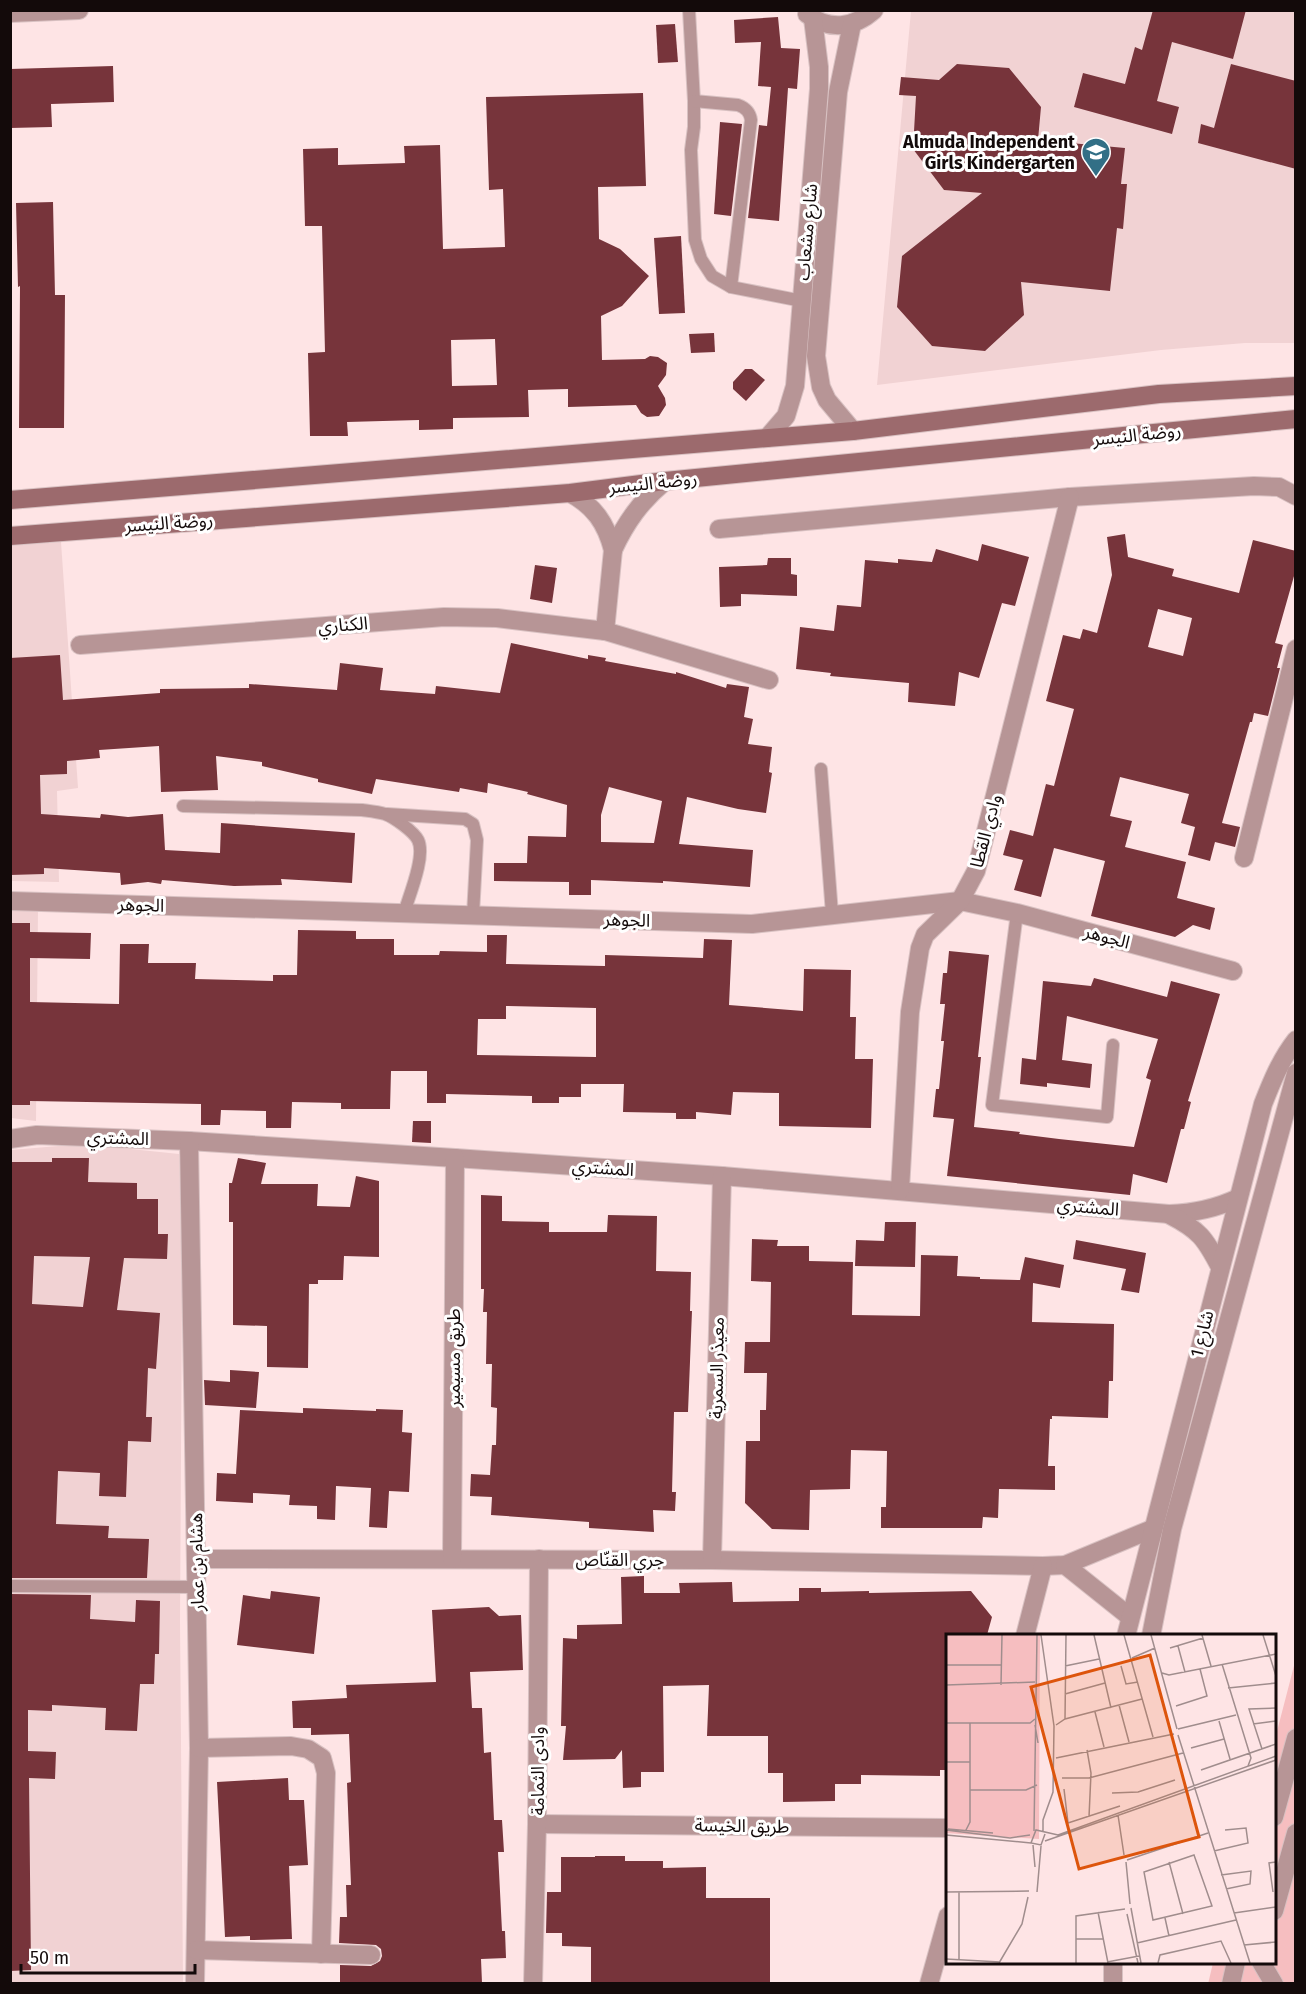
<svg xmlns="http://www.w3.org/2000/svg" width="1306" height="1994" viewBox="0 0 1306 1994" font-family="'Fira Sans','Noto Sans Arabic',sans-serif">
	<rect width="100%" height="100%" fill="#fee4e5"/>
	<g fill="#f1d2d3">
		<path d="M 911,11 L 1295,11 L 1295,343 L 1245,343 L 1161,350 L 877,385 Z"/>
		<path d="M 61,542 L 78,788 L 57,791 L 59,882 L 11,881 L 10,546 Z"/>
		<path d="M 11,907 L 38,907 L 36,1121 L 11,1118 Z"/>
		<path d="M 82,1144 L 179,1154 L 182,1288 L 180,1622 L 183,1983 L 11,1984 L 11,1150 Z"/>
	</g>
	<path fill="#f6bec0" d="M 1295,1662 L 1295,1983 L 1208,1984 L 1213,1963 L 1274,1962 L 1275,1739 Z"/>
	<g fill="#77343b" fill-rule="evenodd">
		<path d="M 1153,10 L 1246,10 L 1233,59 L 1172,42 L 1157,101 L 1179,107 L 1172,134 L 1074,107 L 1083,73 L 1125,84 L 1135,47 L 1142,50 Z"/>
		<path d="M 778,17 L 781,48 L 800,49 L 797,89 L 788,88 L 779,221 L 748,218 L 759,125 L 767,126 L 771,87 L 758,86 L 761,42 L 735,43 L 734,20 Z"/>
		<path d="M 675,24 L 678,62 L 658,63 L 656,25 Z"/>
		<path d="M 957,64 L 1009,68 L 1041,107 L 1038,140 L 1125,148 L 1121,184 L 1127,184 L 1123,229 L 1117,228 L 1110,291 L 1021,282 L 1024,315 L 985,351 L 932,346 L 897,307 L 902,256 L 982,193 L 944,190 L 913,149 L 916,96 L 899,95 L 901,77 L 939,80 Z"/>
		<path d="M 1231,64 L 1296,81 L 1296,169 L 1198,143 L 1201,124 L 1214,128 Z"/>
		<path d="M 113,66 L 114,102 L 51,104 L 52,127 L 10,128 L 10,69 Z"/>
		<path d="M 643,93 L 646,186 L 598,187 L 599,239 L 620,249 L 649,276 L 622,306 L 601,316 L 602,360 L 645,359 L 650,356 L 658,357 L 667,363 L 666,375 L 658,386 L 665,398 L 666,405 L 659,416 L 647,417 L 641,413 L 636,405 L 568,407 L 568,389 L 528,390 L 529,417 L 453,418 L 453,429 L 419,430 L 419,420 L 347,422 L 348,436 L 310,436 L 308,353 L 325,352 L 322,226 L 305,226 L 303,149 L 338,148 L 338,165 L 405,163 L 404,146 L 440,145 L 443,249 L 505,247 L 503,189 L 489,190 L 486,97 ZM 495,339 L 497,385 L 452,386 L 451,340 Z"/>
		<path d="M 720,122 L 742,124 L 731,216 L 714,214 Z"/>
		<path d="M 53,202 L 55,295 L 65,295 L 64,428 L 19,428 L 20,286 L 18,287 L 16,203 Z"/>
		<path d="M 681,236 L 685,313 L 659,314 L 654,238 Z"/>
		<path d="M 714,333 L 715,352 L 691,353 L 689,334 Z"/>
		<path d="M 745,369 L 752,369 L 765,380 L 746,401 L 733,389 L 733,382 Z"/>
		<path d="M 1125,534 L 1128,557 L 1174,569 L 1172,576 L 1239,593 L 1253,540 L 1296,551 L 1296,569 L 1275,643 L 1283,645 L 1277,668 L 1280,668 L 1268,716 L 1254,713 L 1252,722 L 1250,722 L 1222,823 L 1240,827 L 1235,847 L 1215,842 L 1210,861 L 1188,855 L 1195,827 L 1181,823 L 1189,794 L 1120,777 L 1110,816 L 1132,821 L 1125,847 L 1186,862 L 1177,898 L 1215,908 L 1210,930 L 1193,925 L 1175,937 L 1091,916 L 1105,861 L 1054,848 L 1041,897 L 1014,890 L 1023,860 L 1003,855 L 1010,830 L 1033,836 L 1046,784 L 1054,786 L 1074,709 L 1046,701 L 1063,635 L 1080,639 L 1083,629 L 1097,633 L 1112,575 L 1107,537 ZM 1158,609 L 1192,618 L 1183,656 L 1148,647 Z"/>
		<path d="M 982,544 L 1029,557 L 1015,606 L 1002,603 L 979,678 L 959,672 L 955,706 L 908,702 L 909,683 L 830,676 L 831,673 L 796,669 L 800,627 L 834,631 L 837,605 L 861,607 L 865,560 L 898,563 L 898,559 L 932,562 L 936,549 L 978,561 Z"/>
		<path d="M 768,558 L 791,558 L 791,574 L 797,575 L 797,596 L 741,594 L 741,606 L 720,607 L 719,567 L 767,565 Z"/>
		<path d="M 535,565 L 557,568 L 552,603 L 530,599 Z"/>
		<path d="M 511,643 L 588,659 L 588,655 L 606,658 L 605,661 L 676,674 L 676,672 L 726,688 L 727,684 L 749,687 L 744,717 L 753,719 L 748,744 L 772,747 L 769,772 L 772,773 L 766,813 L 738,809 L 687,797 L 679,844 L 753,850 L 750,887 L 663,881 L 663,883 L 591,880 L 591,895 L 569,895 L 569,882 L 494,881 L 494,863 L 527,863 L 528,836 L 566,837 L 567,805 L 527,794 L 528,792 L 488,783 L 487,793 L 460,788 L 459,792 L 376,779 L 372,794 L 318,782 L 318,779 L 262,766 L 262,762 L 216,756 L 218,790 L 161,792 L 159,746 L 99,750 L 100,758 L 67,761 L 67,774 L 40,775 L 41,814 L 100,818 L 101,814 L 128,817 L 163,814 L 165,850 L 220,853 L 221,823 L 355,833 L 352,883 L 281,879 L 282,885 L 234,886 L 162,880 L 161,884 L 148,882 L 121,885 L 120,873 L 44,868 L 44,874 L 10,875 L 10,658 L 60,655 L 63,700 L 160,693 L 160,689 L 249,688 L 249,684 L 337,690 L 340,663 L 383,668 L 380,690 L 435,694 L 436,686 L 500,693 ZM 609,787 L 662,801 L 654,843 L 601,842 L 601,815 Z"/>
		<path d="M 10,923 L 30,923 L 30,932 L 91,933 L 90,959 L 30,958 L 30,1002 L 119,1004 L 120,944 L 149,944 L 148,963 L 196,963 L 195,979 L 273,981 L 273,975 L 297,975 L 298,930 L 356,931 L 356,939 L 394,939 L 394,955 L 439,955 L 440,951 L 487,952 L 487,935 L 507,935 L 506,964 L 605,966 L 605,955 L 703,958 L 704,939 L 732,940 L 729,1005 L 803,1011 L 804,969 L 851,970 L 850,1017 L 856,1017 L 855,1059 L 873,1059 L 871,1128 L 779,1126 L 779,1093 L 733,1092 L 731,1115 L 696,1112 L 696,1119 L 676,1119 L 676,1113 L 623,1112 L 624,1084 L 581,1084 L 581,1097 L 559,1097 L 559,1103 L 532,1103 L 532,1096 L 446,1094 L 446,1103 L 427,1103 L 427,1071 L 391,1071 L 390,1109 L 341,1109 L 341,1103 L 292,1102 L 291,1128 L 266,1128 L 266,1111 L 221,1110 L 220,1125 L 201,1125 L 201,1104 L 30,1101 L 30,1105 L 10,1105 ZM 506,1006 L 596,1008 L 596,1057 L 477,1055 L 478,1019 L 506,1019 Z"/>
		<path d="M 949,951 L 989,955 L 978,1057 L 981,1057 L 974,1127 L 1020,1132 L 1019,1134 L 1059,1139 L 1134,1147 L 1151,1080 L 1146,1078 L 1158,1039 L 1067,1016 L 1062,1060 L 1092,1064 L 1090,1088 L 1047,1083 L 1047,1087 L 1020,1084 L 1022,1058 L 1036,1060 L 1043,981 L 1091,986 L 1094,978 L 1167,997 L 1171,981 L 1220,994 L 1188,1101 L 1191,1102 L 1184,1129 L 1181,1129 L 1167,1183 L 1133,1174 L 1130,1195 L 947,1176 L 954,1119 L 933,1117 L 936,1089 L 939,1089 L 944,1041 L 941,1041 L 945,1004 L 940,1004 L 943,973 L 947,973 Z"/>
		<path d="M 413,1121 L 431,1121 L 431,1143 L 412,1142 Z"/>
		<path d="M 52,1158 L 89,1158 L 88,1182 L 137,1183 L 137,1199 L 158,1199 L 158,1234 L 168,1234 L 167,1259 L 124,1258 L 117,1310 L 160,1313 L 156,1369 L 148,1368 L 146,1417 L 152,1417 L 151,1442 L 128,1441 L 126,1497 L 99,1496 L 100,1473 L 58,1471 L 56,1524 L 109,1526 L 108,1538 L 149,1539 L 147,1578 L 10,1578 L 10,1162 L 52,1162 ZM 34,1256 L 90,1257 L 83,1307 L 32,1304 Z"/>
		<path d="M 238,1158 L 266,1163 L 261,1184 L 318,1184 L 317,1206 L 350,1207 L 356,1176 L 379,1181 L 379,1257 L 344,1256 L 343,1280 L 318,1280 L 318,1284 L 309,1284 L 308,1368 L 267,1367 L 267,1326 L 233,1325 L 233,1222 L 229,1222 L 229,1183 L 232,1183 Z"/>
		<path d="M 481,1195 L 502,1196 L 502,1221 L 549,1222 L 549,1232 L 607,1232 L 608,1215 L 657,1216 L 656,1271 L 691,1272 L 690,1311 L 692,1311 L 688,1412 L 674,1412 L 672,1492 L 676,1492 L 675,1511 L 653,1510 L 654,1532 L 589,1528 L 589,1522 L 491,1515 L 492,1497 L 470,1496 L 471,1474 L 490,1475 L 492,1445 L 496,1445 L 497,1408 L 491,1407 L 492,1364 L 486,1364 L 487,1312 L 483,1312 L 484,1289 L 481,1289 Z"/>
		<path d="M 885,1222 L 916,1222 L 915,1267 L 855,1266 L 856,1240 L 884,1241 Z"/>
		<path d="M 752,1239 L 778,1240 L 777,1246 L 809,1246 L 809,1261 L 853,1262 L 852,1315 L 920,1316 L 921,1255 L 958,1256 L 957,1276 L 980,1277 L 980,1279 L 1020,1280 L 1025,1257 L 1064,1265 L 1060,1288 L 1033,1283 L 1032,1322 L 1114,1324 L 1113,1381 L 1109,1381 L 1108,1418 L 1052,1416 L 1052,1419 L 1050,1419 L 1048,1466 L 1055,1466 L 1055,1490 L 999,1489 L 998,1518 L 983,1517 L 982,1528 L 881,1528 L 881,1507 L 886,1507 L 887,1451 L 851,1450 L 850,1489 L 810,1490 L 809,1530 L 772,1529 L 745,1503 L 746,1441 L 760,1441 L 760,1410 L 766,1410 L 767,1373 L 744,1373 L 745,1342 L 770,1342 L 771,1282 L 751,1281 Z"/>
		<path d="M 1076,1240 L 1146,1253 L 1139,1293 L 1121,1290 L 1126,1269 L 1073,1259 Z"/>
		<path d="M 230,1370 L 259,1372 L 256,1408 L 205,1405 L 204,1380 L 230,1382 Z"/>
		<path d="M 303,1408 L 376,1411 L 376,1409 L 403,1410 L 402,1432 L 412,1433 L 409,1492 L 389,1491 L 387,1528 L 369,1527 L 371,1488 L 336,1486 L 335,1520 L 317,1519 L 317,1506 L 289,1505 L 290,1495 L 253,1493 L 253,1503 L 216,1501 L 217,1473 L 236,1474 L 240,1410 L 303,1413 Z"/>
		<path d="M 644,1576 L 644,1593 L 680,1593 L 679,1583 L 732,1582 L 733,1602 L 799,1601 L 799,1588 L 821,1588 L 821,1592 L 869,1591 L 869,1593 L 971,1591 L 992,1617 L 987,1635 L 948,1635 L 948,1770 L 940,1770 L 940,1776 L 861,1775 L 861,1784 L 835,1784 L 835,1801 L 783,1802 L 783,1773 L 768,1773 L 768,1736 L 707,1736 L 709,1685 L 663,1686 L 664,1772 L 641,1772 L 641,1787 L 623,1788 L 622,1750 L 615,1759 L 563,1760 L 566,1726 L 561,1726 L 563,1638 L 577,1639 L 577,1625 L 622,1624 L 621,1577 Z"/>
		<path d="M 271,1591 L 320,1597 L 314,1654 L 237,1645 L 243,1595 L 270,1599 Z"/>
		<path d="M 10,1594 L 91,1595 L 90,1619 L 135,1622 L 136,1600 L 160,1601 L 159,1654 L 155,1654 L 154,1684 L 140,1684 L 137,1731 L 105,1730 L 106,1708 L 52,1705 L 52,1711 L 28,1710 L 28,1751 L 56,1752 L 55,1779 L 29,1778 L 31,1970 L 10,1971 Z"/>
		<path d="M 489,1607 L 499,1616 L 521,1615 L 523,1670 L 470,1672 L 472,1708 L 482,1708 L 484,1753 L 491,1752 L 494,1820 L 502,1820 L 504,1852 L 498,1852 L 502,1931 L 505,1931 L 506,1958 L 481,1959 L 482,1983 L 340,1983 L 340,1965 L 371,1966 L 380,1961 L 382,1956 L 381,1949 L 376,1945 L 339,1943 L 340,1917 L 347,1917 L 346,1885 L 351,1885 L 347,1783 L 351,1782 L 349,1734 L 311,1735 L 311,1728 L 293,1728 L 292,1701 L 347,1698 L 346,1685 L 436,1682 L 432,1610 Z"/>
		<path d="M 288,1778 L 289,1800 L 304,1800 L 308,1865 L 289,1866 L 292,1939 L 254,1940 L 250,1940 L 250,1936 L 225,1937 L 217,1782 Z"/>
		<path d="M 595,1856 L 625,1856 L 625,1861 L 663,1861 L 663,1868 L 706,1867 L 706,1898 L 770,1898 L 770,1983 L 591,1983 L 591,1947 L 562,1946 L 562,1933 L 546,1933 L 547,1892 L 561,1892 L 561,1857 L 595,1857 Z"/>
	</g>
	<g fill="none" stroke-linecap="round" stroke-linejoin="round">
		<g stroke="#d8c1c2" stroke-width="14">
			<g id="lane">
				<path d="M 689,10 L 694,101 L 694,127 L 691,150 L 695,240 L 701,259 L 712,276 L 731,287 L 802,301"/>
				<path d="M 694,101 L 738,105 C 746,108 750,112 751,120 L 731,287"/>
				<path d="M 821,769 L 832,914"/>
				<path d="M 183,806 L 362,810 C 369,811 378,812 385,814 C 394,817 414,832 418,840 C 426,856 409,896 404,913"/>
				<path d="M 387,814 L 465,819 L 473,824 L 477,840 L 473,915"/>
				<path d="M 1017,913 L 992,1105 L 1107,1117 L 1113,1045"/>
				<path d="M 10,1586 L 197,1587"/>
			</g>
		</g>
		<g stroke="#d8c1c2" stroke-width="20">
			<g id="street">
				<path d="M 10,13 L 79,10"/>
				<path d="M 807,14 C 829,31 854,28 874,10"/>
				<path d="M 852,24 L 838,92 L 816,356 L 821,387 L 827,400 L 853,431"/>
				<path d="M 767,438 L 786,416 L 795,386 L 819,89 L 819,67 L 813,19"/>
				<path d="M 570,493 C 594,506 606,523 613,550 L 605,631"/>
				<path d="M 719,529 L 1070,497 L 1254,486 L 1279,487 L 1296,496"/>
				<path d="M 613,550 C 626,522 641,501 665,481"/>
				<path d="M 80,645 L 444,617 L 497,618 L 605,631 L 769,680"/>
				<path d="M 1244,858 L 1296,649"/>
				<path d="M 10,901 L 752,924 L 960,901 L 1017,913 L 1233,971"/>
				<path d="M 10,1139 L 37,1135 L 189,1141 L 455,1158 L 722,1176 L 1169,1214 C 1194,1213 1215,1209 1238,1198"/>
				<path d="M 189,1141 L 199,1748 L 195,1984"/>
				<path d="M 900,1190 L 910,1012 L 920,948 L 925,935 L 960,901 L 976,871 L 1070,497"/>
				<path d="M 1170,1215 C 1199,1230 1205,1238 1220,1267"/>
				<path d="M 197,1559 L 712,1560 L 1043,1566 L 1065,1565 L 1152,1529"/>
				<path d="M 452,1559 L 455,1158"/>
				<path d="M 712,1560 L 722,1176"/>
				<path d="M 1065,1565 L 1130,1617"/>
				<path d="M 1025,1636 L 1043,1566"/>
				<path d="M 1126,1636 L 1263,1104 C 1272,1081 1281,1059 1296,1040"/>
				<path d="M 1151,1636 L 1172,1529 L 1296,1073"/>
				<path d="M 199,1748 L 291,1746 L 308,1749 L 322,1758 L 326,1773 L 321,1954"/>
				<path d="M 1274,1817 L 1296,1738"/>
				<path d="M 537,1824 L 948,1828"/>
				<path d="M 1274,1911 L 1296,1833"/>
				<path d="M 196,1950 L 371,1955"/>
				<path d="M 1261,1962 L 1274,1984"/>
				<path d="M 533,1984 L 537,1824 L 539,1559"/>
				<path d="M 929,1984 L 948,1916"/>
				<path d="M 1113,1984 L 1113,1962"/>
				<path d="M 1231,1984 L 1236,1962"/>
			</g>
		</g>
		<g stroke="#d8c1c2" stroke-width="20">
			<g id="secondary">
				<path d="M 10,500 L 853,431 L 1159,394 L 1296,386"/>
				<path d="M 10,536 L 570,493 L 665,481 L 1296,419"/>
			</g>
		</g>
		<use href="#lane" stroke="#b79596" stroke-width="12"/>
		<use href="#street" stroke="#b79596" stroke-width="18"/>
		<use href="#secondary" stroke="#9c6a6d" stroke-width="18"/>
	</g>
	<defs>
		<g id="school-pin" transform="scale(1.5)"><path d="M0 17L-7.5 6A9.5 9.5 0 1 1 7.5 6Z" fill="#326f86" stroke="#fff"/><path d="M0-5L7-2L0 1L-7-2ZM-4 1L0 2.5L4 1V4Q0 6-4 4Z" fill="#fff"/></g>
	</defs>
	<g fill-rule="evenodd">
		<use href="#school-pin" x="1096" y="152"/>
	</g>
	<g text-anchor="middle" dominant-baseline="central" stroke-width="6" stroke-linejoin="round" paint-order="stroke">
		<g font-size="18" font-weight="bold" fill="#130a0a" stroke="#fff" text-anchor="end">
			<text x="1075" y="142">Almuda Independent<tspan x="1075" dy="21">Girls Kindergarten</tspan></text>
		</g>
		<g font-size="18" fill="#130a0a" stroke="#fff">
			<text transform="translate(807 232) rotate(-85)">شارع مشعاب</text>
			<text transform="translate(1137 435) rotate(-6)">روضة النيسر</text>
			<text transform="translate(653 483) rotate(-6)">روضة النيسر</text>
			<text transform="translate(169 523) rotate(-4)">روضة النيسر</text>
			<text transform="translate(343 625) rotate(-4)">الكناري</text>
			<text transform="translate(986 831) rotate(-75)">وادي القطا</text>
			<text transform="translate(141 905) rotate(2)">الجوهر</text>
			<text transform="translate(627 920) rotate(2)">الجوهر</text>
			<text transform="translate(1107 937) rotate(15)">الجوهر</text>
			<text transform="translate(118 1138) rotate(2)">المشتري</text>
			<text transform="translate(603 1168) rotate(4)">المشتري</text>
			<text transform="translate(1088 1207) rotate(5)">المشتري</text>
			<text transform="translate(1202 1334) rotate(-76)">شارع 1</text>
			<text transform="translate(454 1358) rotate(-90)">طريق مسيمير</text>
			<text transform="translate(717 1368) rotate(-89)">معيذر السمرية</text>
			<text x="620" y="1560">جري القنّاص</text>
			<text transform="translate(197 1562) rotate(-91)">هشام بن عمار</text>
			<text transform="translate(538 1771) rotate(-90)">وادى الثمامة</text>
			<text transform="translate(742 1826) rotate(1)">طريق الخيسة</text>
		</g>
	</g>
	<g transform="translate(946 1634)">
		<rect width="330" height="330" fill="#fee4e5"/>
		<path d="M 0,1 L 94,1 L 93,205 L 0,199 Z" fill="#f6bec0"/>
		<path fill="none" stroke="#a08d8d" stroke-width="1.5" d="M 95,1 L 108,92 L 107,158 L 97,186 L 97,197M 148,1 L 165,74M 178,1 L 207,103M 205,1 L 231,95M 256,1 L 265,32M 317,1 L 330,42M 232,12 L 239,38M 224,14 L 257,4M 186,24 L 209,14M 276,30 L 305,124 L 302,132M 0,31 L 55,31M 119,32 L 153,25M 175,32 L 180,50 L 192,48M 216,39 L 223,41 L 330,20M 0,51 L 89,48M 55,51 L 56,1M 282,54 L 330,49M 119,60 L 159,49M 173,71 L 183,108M 230,72 L 261,62 L 254,35M 149,78 L 158,113M 119,85 L 120,1M 273,87 L 284,125M 0,89 L 84,89 L 89,85M 307,90 L 330,87M 89,91 L 92,109M 110,91 L 119,85 L 196,65M 232,95 L 290,81M 232,101 L 304,329M 245,114 L 278,105M 316,115 L 303,75 L 330,74M 141,116 L 145,139 L 143,183M 110,124 L 228,100M 0,128 L 24,128M 255,136 L 330,110M 116,144 L 143,144 L 237,119M 118,155 L 122,189 L 174,172M 24,156 L 80,156 L 91,151M 166,159 L 192,158 L 229,146M 172,181 L 178,221M 2,195 L 47,199M 0,196 L 64,204 L 84,201M 20,196 L 24,188 L 24,89M 88,197 L 91,1M 99,200 L 95,211 L 85,209 L 90,196 L 112,201 L 330,122M 0,201 L 85,209M 99,207 L 330,126M 87,211 L 89,233M 268,217 L 302,209 L 300,194 L 279,196M 248,221 L 266,272 L 207,286 L 198,238 ZM 181,226 L 262,199M 180,228 L 184,270M 223,228 L 237,280M 275,241 L 305,237 L 304,250 L 280,255M 0,258 L 83,257M 13,258 L 13,325M 91,258 L 95,212M 327,258 L 323,229 L 330,228M 185,274 L 195,329M 152,278 L 162,329M 288,279 L 330,273M 181,280 L 192,329M 219,284 L 223,302M 130,305 L 157,305M 191,309 L 290,286M 298,311 L 330,308M 0,325 L 54,328M 161,328 L 193,322M 53,329 L 76,290 L 82,263M 130,329 L 130,282 L 179,275M 212,329 L 214,321 L 275,307 L 285,329"/>
		<path fill="#dd550c" fill-opacity="0.15" stroke="#dd550c" stroke-width="3" d="M 204,21 L 253,203 L 133,235 L 85,53 Z"/>
		<rect width="330" height="330" fill="none" stroke="#130a0a" stroke-width="3"/>
	</g>
	<rect width="1306" height="1994" fill="none" stroke="#130a0a" stroke-width="24"/>
	<path d="M21 1964v9h174v-9" fill="none" stroke="#130a0a" stroke-width="3"/>
	<text x="30" y="1964" font-size="18" fill="#130a0a" stroke="#ffffff" stroke-width="4.5" paint-order="stroke">50 m</text>
</svg>
